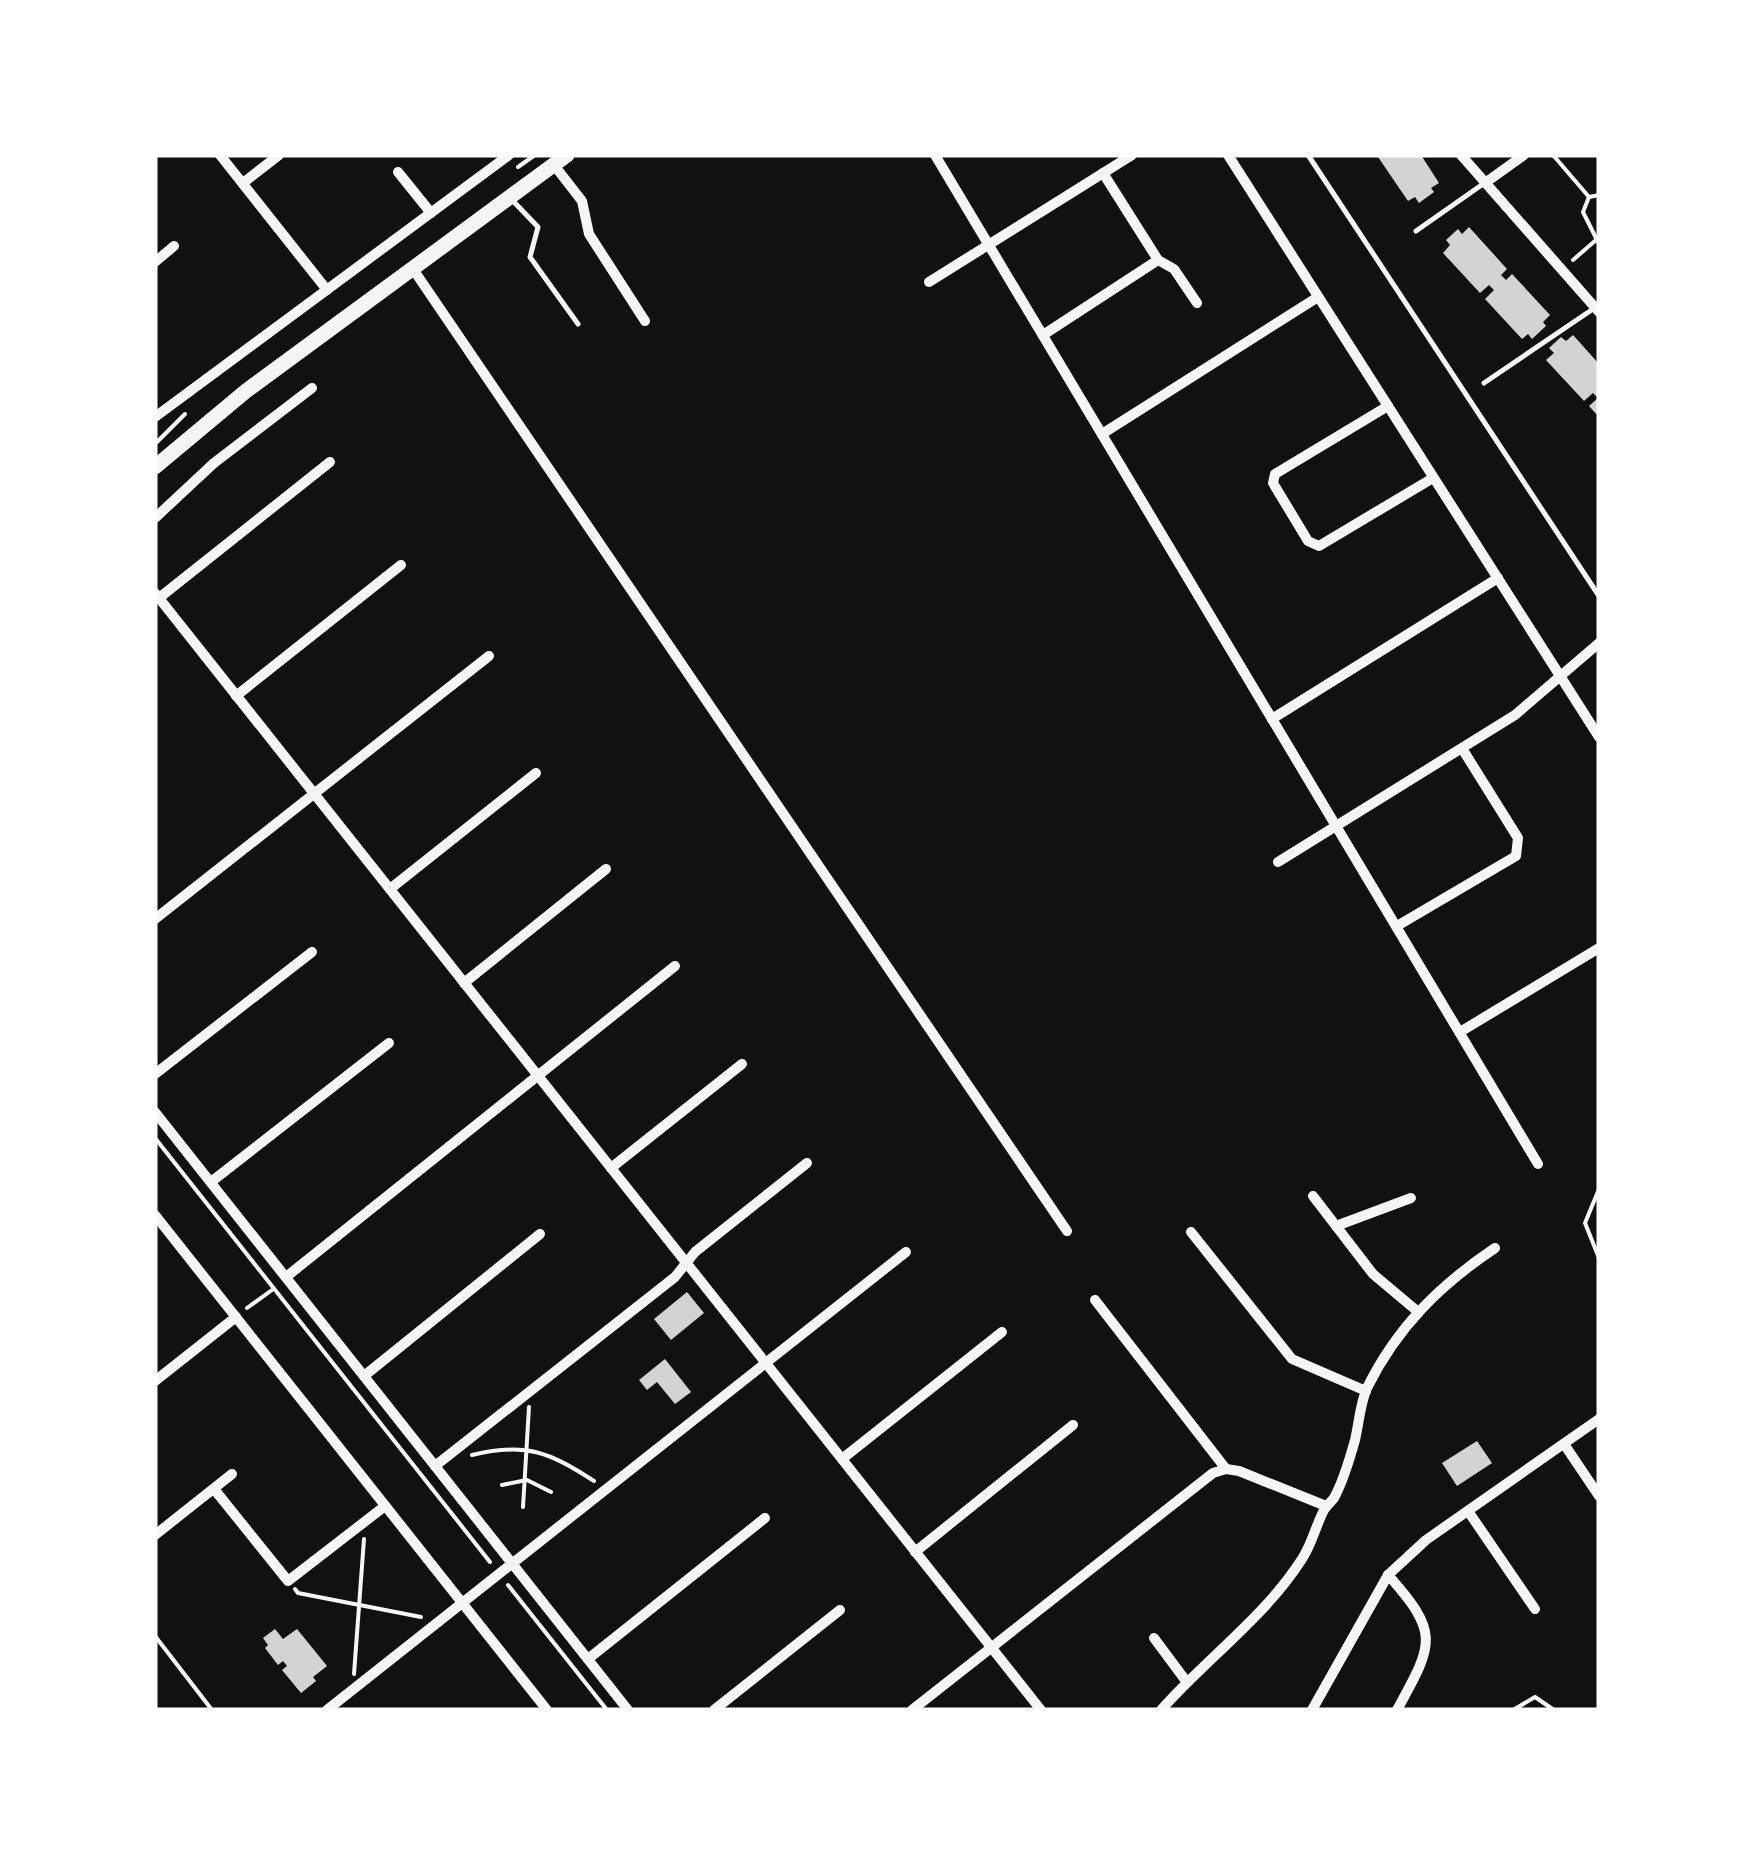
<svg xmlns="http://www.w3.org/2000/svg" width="1754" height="1865" viewBox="0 0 1754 1865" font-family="'Fira Sans',sans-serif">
	<rect width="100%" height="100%" fill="#111"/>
	<g fill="#d3d3d3">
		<path d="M 1380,155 L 1421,155 L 1439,183 L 1431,188 L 1434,192 L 1419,203 L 1415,197 L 1408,201 L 1378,157 Z"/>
		<path d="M 1469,227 L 1507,269 L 1501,275 L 1506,280 L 1512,274 L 1550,315 L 1543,322 L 1546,326 L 1532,339 L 1528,334 L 1522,339 L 1485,299 L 1494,290 L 1489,285 L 1480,293 L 1443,253 L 1450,245 L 1446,240 L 1458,229 L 1462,234 Z"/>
		<path d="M 1573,335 L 1599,364 L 1599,417 L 1589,406 L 1598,398 L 1593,393 L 1584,401 L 1546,360 L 1554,353 L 1549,348 L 1561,337 L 1566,341 Z"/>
		<path d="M 687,1292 L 704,1313 L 671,1340 L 654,1319 Z"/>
		<path d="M 665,1359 L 691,1392 L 675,1404 L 657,1382 L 647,1390 L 639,1380 Z"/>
		<path d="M 1477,1441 L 1492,1463 L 1457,1486 L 1442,1463 Z"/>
		<path d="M 275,1629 L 283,1639 L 297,1629 L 327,1666 L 313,1677 L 316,1681 L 301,1693 L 282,1670 L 287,1666 L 283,1661 L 278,1665 L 265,1648 L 268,1645 L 263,1638 Z"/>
	</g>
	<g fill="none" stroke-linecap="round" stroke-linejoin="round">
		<g stroke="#f5f5f5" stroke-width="4">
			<path d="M 1553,155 L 1589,197"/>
			<path d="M 518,167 L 535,155"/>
			<path d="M 1589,197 L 1583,212 L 1599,244"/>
			<path d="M 1589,197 L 1599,195"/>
			<path d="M 1573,260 L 1596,240"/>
			<path d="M 157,442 L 185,414"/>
			<path d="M 155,1138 L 490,1562"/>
			<path d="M 1599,1189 L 1585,1223 L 1599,1258"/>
			<path d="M 247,1308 L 272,1290"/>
			<path d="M 472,1455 C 526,1442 549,1452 594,1481"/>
			<path d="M 502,1485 L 527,1480 L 551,1492"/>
			<path d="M 523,1507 L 529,1407"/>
			<path d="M 508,1585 L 607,1710"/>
			<path d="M 295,1589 L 298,1593 L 421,1617"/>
			<path d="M 155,1636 L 212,1710"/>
			<path d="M 354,1674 L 364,1539"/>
			<path d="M 1513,1710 L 1535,1697 L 1554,1710"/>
		</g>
		<g stroke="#f5f5f5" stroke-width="5">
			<path d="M 1308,155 L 1599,596"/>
			<path d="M 512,200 L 538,227 L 530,257 L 578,324"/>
			<path d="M 1416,231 L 1483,184"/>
			<path d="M 1484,383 L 1593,309"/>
		</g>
		<g stroke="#f5f5f5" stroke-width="10">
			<path d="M 220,155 L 327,290"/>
			<path d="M 935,155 L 1538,1164"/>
			<path d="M 1228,155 L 1599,737"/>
			<path d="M 1461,155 L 1599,312"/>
			<path d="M 554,165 L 582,201 L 589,234 L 645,321"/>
			<path d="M 398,172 L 431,213"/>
			<path d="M 243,183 L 279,155"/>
			<path d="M 1485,183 L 1524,155"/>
			<path d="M 1158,260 L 1174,269 L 1197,303"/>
			<path d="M 155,262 L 174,246"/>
			<path d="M 413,269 L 1067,1231"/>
			<path d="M 929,282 L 1132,155"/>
			<path d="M 1043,335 L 1158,260 L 1103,173"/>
			<path d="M 1388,406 L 1275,474 L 1273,483 L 1308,541 L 1319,546 L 1433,478"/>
			<path d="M 155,417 L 509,155"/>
			<path d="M 1102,434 L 1318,297"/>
			<path d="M 155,518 L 214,463 L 312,388"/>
			<path d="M 155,593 L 1041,1710"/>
			<path d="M 159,598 L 330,462"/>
			<path d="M 236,696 L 401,565"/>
			<path d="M 1272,719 L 1498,578"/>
			<path d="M 1278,862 L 1515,715 L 1599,643"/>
			<path d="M 390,889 L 536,773"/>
			<path d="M 155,919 L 489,656"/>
			<path d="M 1397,926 L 1516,856 L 1518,838 L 1463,750"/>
			<path d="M 464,983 L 606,869"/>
			<path d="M 1460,1032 L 1599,948"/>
			<path d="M 155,1074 L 312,952"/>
			<path d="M 155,1112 L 628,1710"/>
			<path d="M 611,1168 L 742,1064"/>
			<path d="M 211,1182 L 389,1043"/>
			<path d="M 1313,1196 L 1373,1274 L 1417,1311"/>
			<path d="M 155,1215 L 547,1710"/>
			<path d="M 1336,1226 L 1411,1198"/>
			<path d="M 1191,1232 L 1292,1359 L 1366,1391"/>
			<path d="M 286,1277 L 675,966"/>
			<path d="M 1095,1300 L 1226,1469"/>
			<path d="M 364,1376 L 540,1234"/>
			<path d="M 155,1381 L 236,1317"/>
			<path d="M 1564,1444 L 1599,1496"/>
			<path d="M 842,1459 L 1002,1332"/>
			<path d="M 435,1466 L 675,1277 L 695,1252 L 807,1163"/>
			<path d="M 214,1489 L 288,1581 L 385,1506"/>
			<path d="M 1468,1511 L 1535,1609"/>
			<path d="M 155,1535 L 232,1474"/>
			<path d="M 915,1552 L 1073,1425"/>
			<path d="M 1388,1575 C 1441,1634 1433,1644 1397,1710"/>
			<path d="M 1154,1638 L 1186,1681"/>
			<path d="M 588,1659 L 765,1518"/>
			<path d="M 327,1710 L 906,1252"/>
			<path d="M 714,1710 L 840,1610"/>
			<path d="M 912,1710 L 1213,1473 L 1226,1469 L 1239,1471 L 1326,1506"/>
			<path d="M 1161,1710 C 1207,1658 1264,1618 1302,1559 C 1312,1544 1316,1525 1324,1510 C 1327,1505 1331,1502 1334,1498 C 1343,1482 1350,1458 1355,1440 C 1359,1423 1360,1404 1367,1388 C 1397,1327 1440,1285 1495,1248"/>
			<path d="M 1312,1710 L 1388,1575 L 1426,1540 L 1599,1419"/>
		</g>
		<path stroke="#f5f5f5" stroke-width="15" d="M 155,467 L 246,391 L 567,155"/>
	</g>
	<rect width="1754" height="1865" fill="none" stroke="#ffffff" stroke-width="315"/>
</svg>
